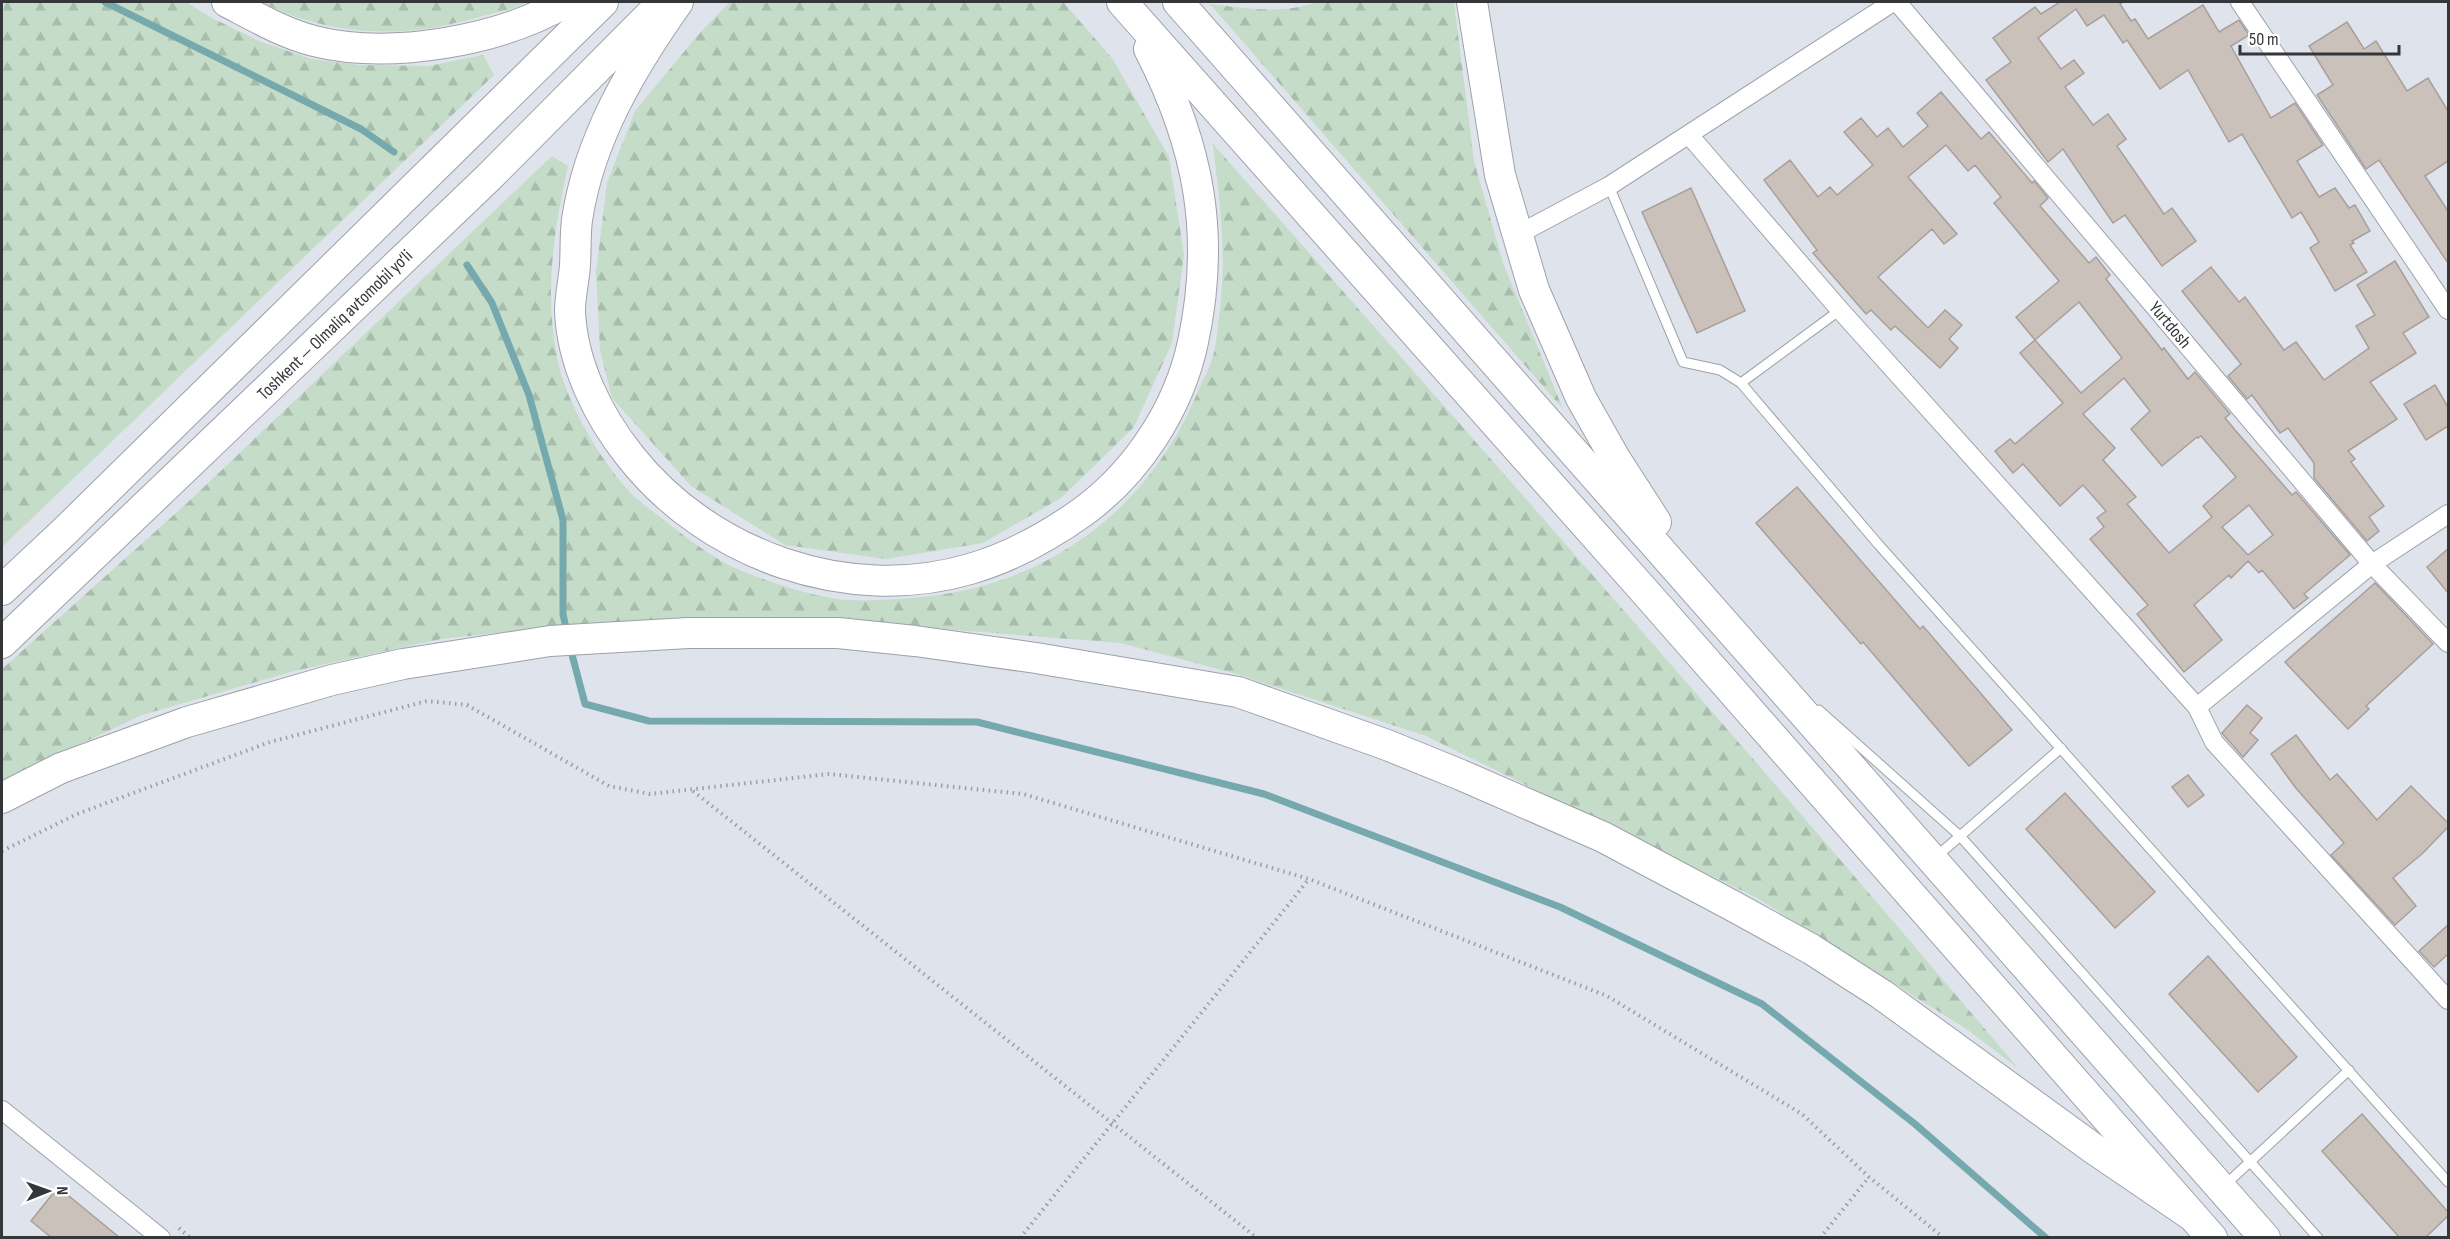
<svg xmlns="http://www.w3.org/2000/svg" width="2450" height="1239" viewBox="0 0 2450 1239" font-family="'Sofia Sans Condensed',sans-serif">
	<defs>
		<pattern id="forest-firs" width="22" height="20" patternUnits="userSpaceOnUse" patternTransform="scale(1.5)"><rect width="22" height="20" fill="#c4dcc8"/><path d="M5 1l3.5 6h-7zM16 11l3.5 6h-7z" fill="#a9bdad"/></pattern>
	</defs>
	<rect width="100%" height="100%" fill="#dfe3ec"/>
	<g fill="url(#forest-firs)">
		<path d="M 4,2 L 186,2 L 212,18 L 259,41 L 311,59 L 360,65 L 429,66 L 483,55 L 494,75 L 2,547 L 2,29 Z"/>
		<path d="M 262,2 L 528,2 L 514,8 C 484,15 454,25 424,29 C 370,36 310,28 262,2 Z"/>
		<path d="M 730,2 L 1063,2 L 1112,58 L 1169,157 L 1184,255 L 1172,343 L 1134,427 L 1061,498 L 983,543 L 886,559 L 785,545 L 691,486 L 612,398 L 600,350 L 596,272 L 607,183 L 635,111 L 697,36 Z"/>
		<path d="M 1316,2 L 1454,2 L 1474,161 L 1503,263 L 1563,409 L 1210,4 C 1244,8 1284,15 1316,2 Z"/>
		<path d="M 1213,144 C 1483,450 1754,756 2018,1068 L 1965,1028 L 1757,898 L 1426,736 L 1233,673 L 1121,643 L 842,621 L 562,626 L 441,639 L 294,671 L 142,715 L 2,781 L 2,669 L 186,504 L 552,156 L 568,166 C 554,230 544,292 557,357 C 564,399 601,462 630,492 C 639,502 650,509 660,517 C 680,533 701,549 723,562 C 744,574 796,591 821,596 C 849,603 882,600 911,598 C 1042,589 1148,513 1198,391 C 1203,380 1210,368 1213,356 C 1216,346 1217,334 1218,324 C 1228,263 1220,204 1213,144 Z"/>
	</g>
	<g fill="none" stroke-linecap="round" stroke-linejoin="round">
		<g stroke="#75a9ad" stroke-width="7">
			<path d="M 105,2 L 361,129 L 394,152"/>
			<path d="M 467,265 L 492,303 L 529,395 L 563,520 L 563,614 L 567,633"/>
			<path d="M 570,647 L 585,704 L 649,721 L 977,722 L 1264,794 L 1560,907 L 1762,1004 L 1915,1124 L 2046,1238"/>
		</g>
	</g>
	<g fill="#cbc1bb" stroke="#a99f9a" stroke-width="1.5" fill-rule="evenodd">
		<path d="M 2060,2 L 2123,2 L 2120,4 L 2131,21 L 2135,19 L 2148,39 L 2203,5 L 2219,32 L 2239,20 L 2249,35 L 2231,46 L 2271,118 L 2295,103 L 2323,145 L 2297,161 L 2319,197 L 2335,188 L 2349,208 L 2355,205 L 2370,231 L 2352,241 L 2354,243 L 2350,245 L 2367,272 L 2335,291 L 2310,248 L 2319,242 L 2301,212 L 2292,218 L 2242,134 L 2229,142 L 2188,70 L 2160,89 L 2127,40 L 2123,43 L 2104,15 L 2087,26 L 2076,9 L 2038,38 L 2061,69 L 2074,60 L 2084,73 L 2065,87 L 2093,125 L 2108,114 L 2126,139 L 2117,146 L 2164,214 L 2172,208 L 2196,241 L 2162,266 L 2125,215 L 2113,223 L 2063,149 L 2048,162 L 1986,80 L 2011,62 L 1993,38 L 2035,7 L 2041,14 Z"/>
		<path d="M 2347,22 L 2364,49 L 2376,41 L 2407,91 L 2428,78 L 2448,111 L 2448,161 L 2425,176 L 2448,211 L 2448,263 L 2379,160 L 2366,169 L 2317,95 L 2333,85 L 2309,46 Z"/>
		<path d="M 1941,92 L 1981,139 L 1989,132 L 2032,183 L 2034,181 L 2048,198 L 2040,206 L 2089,263 L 2096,257 L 2110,275 L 2106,279 L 2162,350 L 2164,348 L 2188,379 L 2195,372 L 2230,414 L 2225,418 L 2235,430 L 2292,495 L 2296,492 L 2350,555 L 2304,594 L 2308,598 L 2294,609 L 2262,570 L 2259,573 L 2248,561 L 2231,578 L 2229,575 L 2194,605 L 2222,640 L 2184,672 L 2137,614 L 2148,605 L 2090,539 L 2104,527 L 2097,518 L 2106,511 L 2083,485 L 2060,506 L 2023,464 L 2013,473 L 1995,451 L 2010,439 L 2015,444 L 2063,403 L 2020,353 L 2035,340 L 2016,317 L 2059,281 L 1994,203 L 2001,197 L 1975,165 L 1968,171 L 1946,145 L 1908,177 L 1957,234 L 1944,244 L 1932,229 L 1878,277 L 1928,328 L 1945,310 L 1962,325 L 1949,339 L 1958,348 L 1940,368 L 1895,326 L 1891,330 L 1871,310 L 1866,314 L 1813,253 L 1817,250 L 1764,180 L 1790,160 L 1818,197 L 1830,187 L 1837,195 L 1873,165 L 1844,132 L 1861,118 L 1877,137 L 1888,128 L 1903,147 L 1928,126 L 1917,113 ZM 2079,302 L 2122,358 L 2081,393 L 2035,340 ZM 2124,378 L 2150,411 L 2131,429 L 2162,466 L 2197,437 L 2198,438 L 2201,436 L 2236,477 L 2203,506 L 2212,517 L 2169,553 L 2127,504 L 2136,497 L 2103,460 L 2115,448 L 2083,414 ZM 2249,505 L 2273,535 L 2248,555 L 2222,527 Z"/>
		<path d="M 1691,188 L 1745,311 L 1697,333 L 1642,212 Z"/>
		<path d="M 2395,261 L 2429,317 L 2403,333 L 2416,353 L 2370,382 L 2397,419 L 2348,451 L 2355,459 L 2351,462 L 2384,506 L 2369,517 L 2379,531 L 2367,541 L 2314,478 L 2314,463 L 2288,428 L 2280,433 L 2252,395 L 2247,399 L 2228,376 L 2241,364 L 2182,291 L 2211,267 L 2239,302 L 2245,297 L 2284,350 L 2296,342 L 2324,380 L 2369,348 L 2356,326 L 2375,315 L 2357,285 Z"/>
		<path d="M 2435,385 L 2448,407 L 2448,426 L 2426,440 L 2404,404 Z"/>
		<path d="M 1797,487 L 1920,629 L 1923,626 L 2012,730 L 1969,766 L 1863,642 L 1861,644 L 1756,523 Z"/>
		<path d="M 2448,549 L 2448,593 L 2427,567 Z"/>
		<path d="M 2375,583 L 2433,644 L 2366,706 L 2369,709 L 2348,729 L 2285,662 Z"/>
		<path d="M 2247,705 L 2262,718 L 2250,733 L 2258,740 L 2243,757 L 2222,733 Z"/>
		<path d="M 2296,735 L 2330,780 L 2337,774 L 2377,820 L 2411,786 L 2448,823 L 2448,827 L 2423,853 L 2393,878 L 2416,906 L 2395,925 L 2331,855 L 2344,843 L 2295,787 L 2271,754 Z"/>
		<path d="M 2188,775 L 2204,795 L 2188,807 L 2172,787 Z"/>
		<path d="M 2065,793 L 2155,892 L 2115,928 L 2026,829 Z"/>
		<path d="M 2448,925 L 2448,954 L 2434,967 L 2419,951 Z"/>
		<path d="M 2208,956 L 2297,1057 L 2258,1092 L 2169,994 Z"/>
		<path d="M 2362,1114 L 2448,1212 L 2448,1216 L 2425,1238 L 2400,1238 L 2322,1151 Z"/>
		<path d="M 58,1187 L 120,1238 L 52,1238 L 31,1221 Z"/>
	</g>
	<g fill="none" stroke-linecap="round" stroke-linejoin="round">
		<g stroke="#9da1aa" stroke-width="11">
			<g id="service">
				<path d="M 1609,186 L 1683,362 L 1720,370 L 1741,383 L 1878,544 L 2448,1182"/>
				<path d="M 1741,383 L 1840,310"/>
				<path d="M 1819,710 L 1960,836 L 2318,1238"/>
				<path d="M 1936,857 L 2061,748"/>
				<path d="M 2225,1185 L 2349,1070"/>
			</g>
		</g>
		<g stroke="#9da1aa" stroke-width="20">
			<g id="minor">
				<path d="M 1897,2 L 2372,564 L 2448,643"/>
				<path d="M 2240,2 L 2448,310"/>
				<path d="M 1689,135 L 1840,310 L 2197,707 L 2214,742 L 2448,1000"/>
				<path d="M 1517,235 L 1609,186 L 1893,2"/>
				<path d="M 2197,707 L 2372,564 L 2448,514"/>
				<path d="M 2,1110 L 161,1238"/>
			</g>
		</g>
		<g stroke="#9da1aa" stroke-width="32">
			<g id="trunk">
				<path d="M 227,2 C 254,16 283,33 314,41 C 390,60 499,41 566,2"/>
				<path d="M 678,2 C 632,67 589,139 577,220 C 575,235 576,250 575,265 C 574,280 570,296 570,311 C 572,363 598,416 630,456 C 708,555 847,605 970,569 C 1012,557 1049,536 1084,511 C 1138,471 1179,408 1193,342 C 1216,235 1199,146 1149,49"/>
				<path d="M 1122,2 L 1647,594 L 2212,1238"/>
				<path d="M 1178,2 L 2265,1238"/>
				<path d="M 1472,2 L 1500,175 L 1534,290 L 1581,398 L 1616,460 L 1656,522"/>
				<path d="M 2,590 L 64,532 L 603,2"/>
				<path d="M 2,643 L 488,178 L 658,7"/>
				<path d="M 2,798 L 61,768 L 187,722 L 332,680 L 403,664 L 550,641 L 688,633 L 838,633 L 915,641 L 1036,658 L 1238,692 L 1387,745 L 1461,775 L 1603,837 L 1733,906 L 1811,949 L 1881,994 L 2094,1149 L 2191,1215"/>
			</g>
		</g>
		<g stroke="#9b9ea5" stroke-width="4" stroke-dasharray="1.5 4.5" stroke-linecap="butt">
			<path d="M 693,791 L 1257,1238"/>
			<path d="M 2,851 L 77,814 L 270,742 L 427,701 L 467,705 L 609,786 L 650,794 L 829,774 L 1023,794 L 1309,879 L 1607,996 L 1802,1114 L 1869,1177 L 1944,1238"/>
			<path d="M 179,1228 L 190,1238"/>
			<path d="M 1020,1238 L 1309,879"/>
			<path d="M 1820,1238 L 1869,1177"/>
		</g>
		<use href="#service" stroke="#fff" stroke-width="9"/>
		<use href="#minor" stroke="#fff" stroke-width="18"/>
		<use href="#trunk" stroke="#fff" stroke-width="30"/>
	</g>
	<g text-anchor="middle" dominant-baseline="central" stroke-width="5" stroke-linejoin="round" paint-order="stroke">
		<g font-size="18" fill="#34363a" stroke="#fff">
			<text transform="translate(335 325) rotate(-44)">Toshkent — Olmaliq avtomobil yo‘li</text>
			<text transform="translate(2170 325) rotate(50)">Yurtdosh</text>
		</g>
	</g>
	<rect width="2450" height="1239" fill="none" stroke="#34363a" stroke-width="6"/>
	<g transform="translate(48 1191) rotate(89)" stroke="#ffffff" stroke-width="4.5" paint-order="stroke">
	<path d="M0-4.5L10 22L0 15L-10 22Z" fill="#34363a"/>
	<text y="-9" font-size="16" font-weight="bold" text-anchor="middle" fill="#34363a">N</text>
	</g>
	<path d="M2240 45v9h159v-9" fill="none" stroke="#34363a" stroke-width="3"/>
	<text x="2249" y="45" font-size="18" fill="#34363a" stroke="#ffffff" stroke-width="4.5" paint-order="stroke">50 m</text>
</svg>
